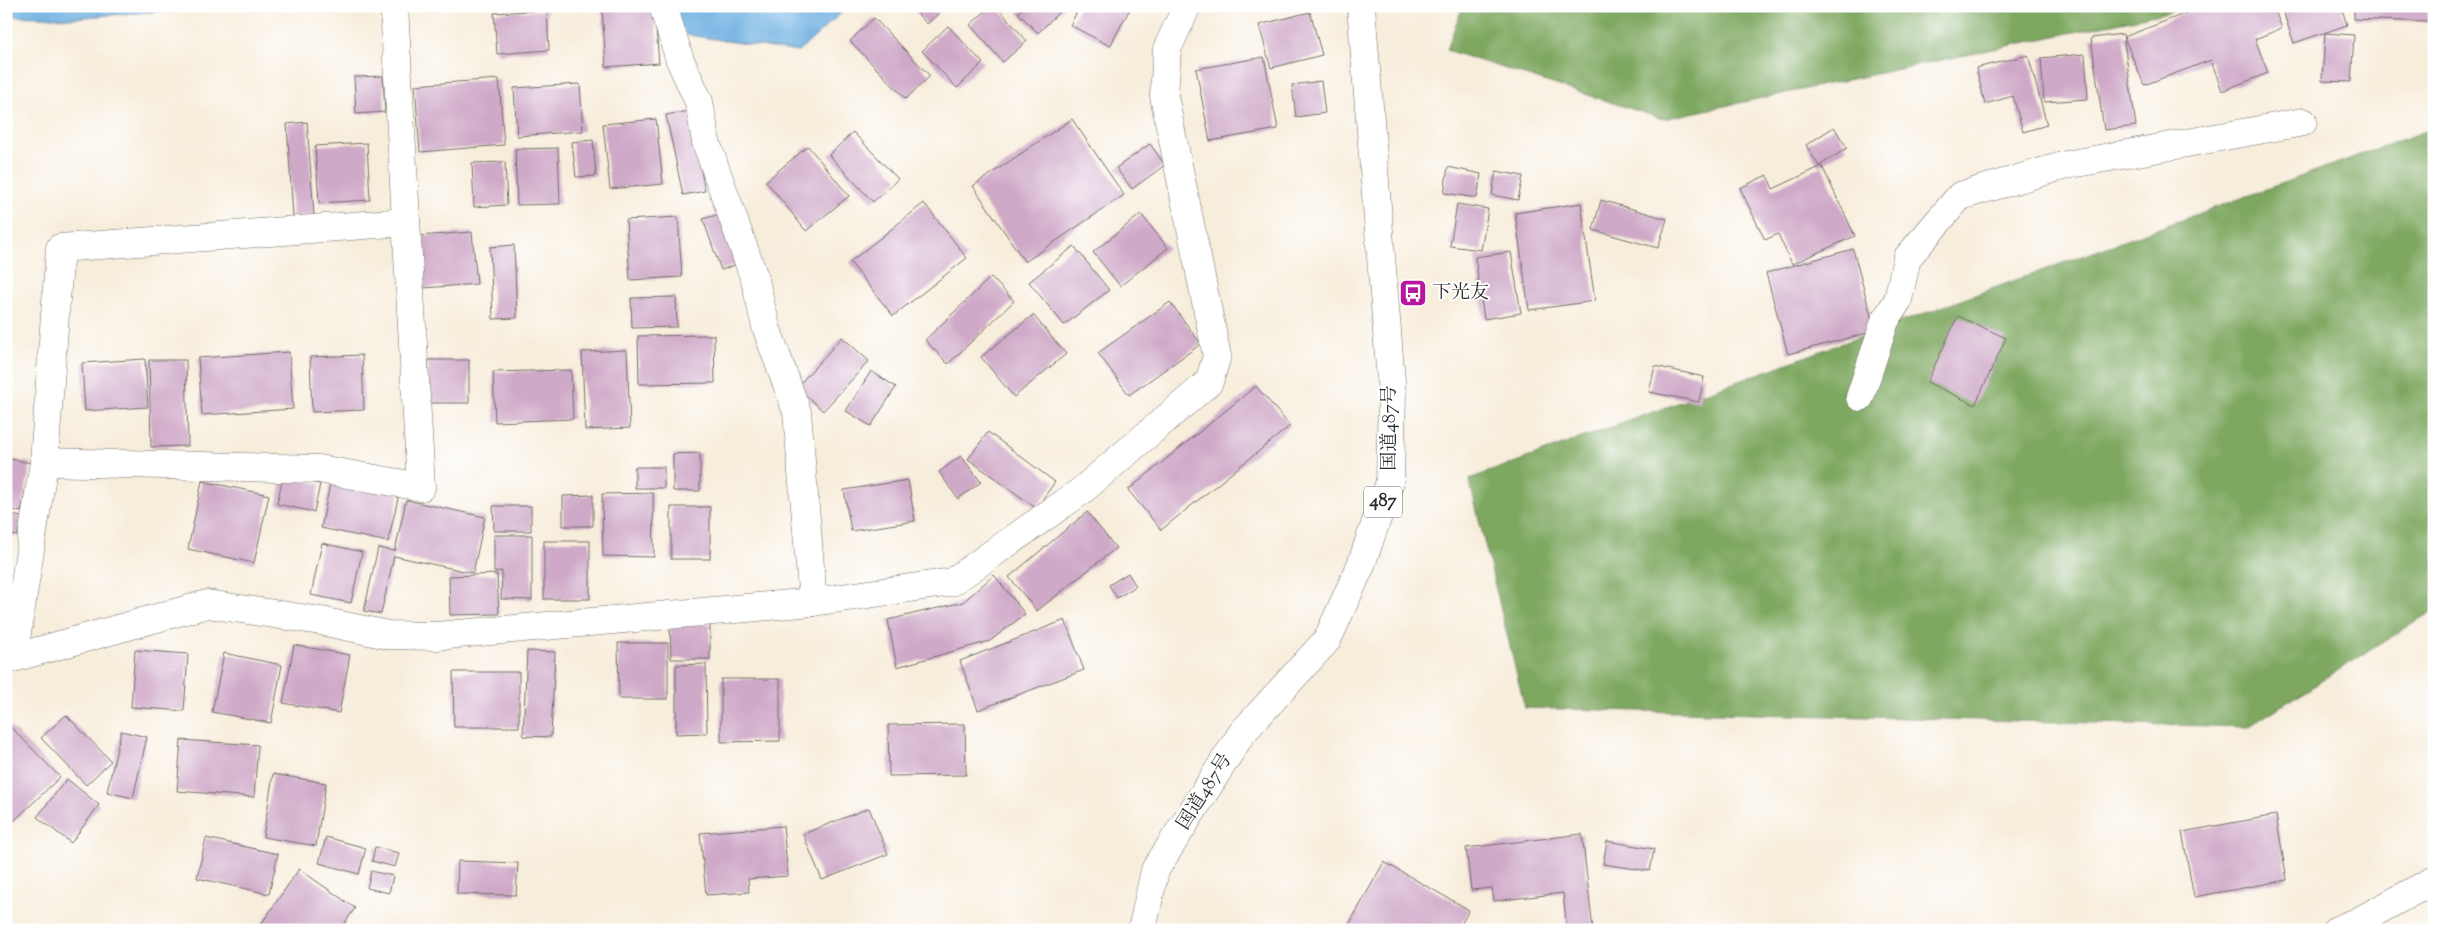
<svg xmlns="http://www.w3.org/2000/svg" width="2440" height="936" viewBox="0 0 2440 936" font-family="'Sorts Mill Goudy','Noto Serif JP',serif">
	<rect width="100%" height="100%" fill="#fff"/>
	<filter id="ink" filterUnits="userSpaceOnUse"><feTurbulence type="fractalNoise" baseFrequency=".02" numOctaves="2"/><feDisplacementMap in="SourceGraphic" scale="10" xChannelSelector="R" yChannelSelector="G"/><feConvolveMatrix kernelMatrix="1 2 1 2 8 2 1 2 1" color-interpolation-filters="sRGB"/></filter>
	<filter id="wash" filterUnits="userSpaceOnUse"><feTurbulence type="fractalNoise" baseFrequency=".0096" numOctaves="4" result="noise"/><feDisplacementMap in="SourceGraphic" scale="20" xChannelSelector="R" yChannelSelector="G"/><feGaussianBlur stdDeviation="1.12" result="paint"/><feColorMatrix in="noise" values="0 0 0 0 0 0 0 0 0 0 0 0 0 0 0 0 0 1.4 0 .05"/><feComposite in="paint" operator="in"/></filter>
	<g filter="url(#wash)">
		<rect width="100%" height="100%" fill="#f7eddb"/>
		<g fill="#7ea860" stroke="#546a46">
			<path d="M 1463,6 L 2197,6 L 1663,119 L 1446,50 Z"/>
			<path d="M 2434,128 L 2434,610 L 2248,727 L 1525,708 L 1469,479 Z"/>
		</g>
		<g fill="#6baee0" stroke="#4b6c86">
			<path d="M 6,6 L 229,6 L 73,18 L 6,16 Z"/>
			<path d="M 673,6 L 849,6 L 798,52 L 682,34 Z"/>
		</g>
		<g id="blocks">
			<g fill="#cfa9c8">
				<path d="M 638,6 L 654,6 L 659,63 L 606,67 L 602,9 Z"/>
				<path d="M 910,6 L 935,6 L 940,12 L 927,24 Z"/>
				<path d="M 991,6 L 996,6 L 1027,41 L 1003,62 L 970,25 Z"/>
				<path d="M 1025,6 L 1065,6 L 1038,33 L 1018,13 Z"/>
				<path d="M 1080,6 L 1124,6 L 1130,9 L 1110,46 L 1070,25 Z"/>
				<path d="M 2205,6 L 2273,6 L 2282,28 L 2255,39 L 2268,73 L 2222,91 L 2211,60 L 2144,85 L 2124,37 Z"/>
				<path d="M 2281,6 L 2341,6 L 2347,25 L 2294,43 Z"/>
				<path d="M 2354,6 L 2428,6 L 2427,22 L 2354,19 Z"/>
				<path d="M 547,10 L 549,50 L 497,54 L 494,13 Z"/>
				<path d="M 1310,12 L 1322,55 L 1271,68 L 1259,25 Z"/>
				<path d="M 874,18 L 930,76 L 906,99 L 850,41 Z"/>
				<path d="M 948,26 L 983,63 L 957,88 L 922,51 Z"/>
				<path d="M 2325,33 L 2354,35 L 2351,82 L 2322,81 Z"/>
				<path d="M 2123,34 L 2136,126 L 2104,130 L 2091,38 Z"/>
				<path d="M 2085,54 L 2088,99 L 2044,102 L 2041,58 Z"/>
				<path d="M 2028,55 L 2047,125 L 2023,132 L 2013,96 L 1985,104 L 1976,68 Z"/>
				<path d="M 1264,57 L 1278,129 L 1210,141 L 1196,69 Z"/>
				<path d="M 383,76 L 385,112 L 356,114 L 354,77 Z"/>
				<path d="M 499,79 L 504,145 L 420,152 L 415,85 Z"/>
				<path d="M 1321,81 L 1325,113 L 1296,117 L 1292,85 Z"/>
				<path d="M 580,84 L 583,131 L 517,136 L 514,88 Z"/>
				<path d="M 689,111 L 705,191 L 683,195 L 666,115 Z"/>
				<path d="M 656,119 L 663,184 L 610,189 L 603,124 Z"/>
				<path d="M 1072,119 L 1124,195 L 1025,262 L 973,186 Z"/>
				<path d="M 307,122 L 314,215 L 293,217 L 287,124 Z"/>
				<path d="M 1834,127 L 1847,148 L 1819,166 L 1806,145 Z"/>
				<path d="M 853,132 L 898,179 L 873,202 L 829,155 Z"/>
				<path d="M 593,140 L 596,176 L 576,177 L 572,142 Z"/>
				<path d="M 367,143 L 370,200 L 319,203 L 315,146 Z"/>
				<path d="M 1150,144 L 1165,165 L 1132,189 L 1116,168 Z"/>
				<path d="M 808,146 L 849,196 L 806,231 L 766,181 Z"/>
				<path d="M 558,148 L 560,204 L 517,205 L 515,149 Z"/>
				<path d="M 505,162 L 507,205 L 474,207 L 472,163 Z"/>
				<path d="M 1822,166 L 1855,236 L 1792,264 L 1778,234 L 1765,240 L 1740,188 L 1767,175 L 1773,189 Z"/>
				<path d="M 1448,167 L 1481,174 L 1477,198 L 1444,193 Z"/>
				<path d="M 1496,171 L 1523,176 L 1518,200 L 1492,195 Z"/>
				<path d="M 1601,200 L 1667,219 L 1658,248 L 1593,230 Z"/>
				<path d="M 924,203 L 967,258 L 893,316 L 850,262 Z"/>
				<path d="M 1581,203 L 1595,301 L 1529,310 L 1515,213 Z"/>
				<path d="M 1457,204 L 1488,209 L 1481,250 L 1450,246 Z"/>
				<path d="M 723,213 L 740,263 L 721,270 L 703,219 Z"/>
				<path d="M 1141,214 L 1168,248 L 1120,286 L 1093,252 Z"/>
				<path d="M 678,217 L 682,277 L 630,280 L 626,220 Z"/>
				<path d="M 472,232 L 477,284 L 423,288 L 419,236 Z"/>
				<path d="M 514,245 L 517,318 L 493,319 L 490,247 Z"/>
				<path d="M 1074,246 L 1109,290 L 1064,325 L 1029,282 Z"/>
				<path d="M 1853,249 L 1875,331 L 1788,354 L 1766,273 Z"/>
				<path d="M 1511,252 L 1521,313 L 1484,319 L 1475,257 Z"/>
				<path d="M 991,277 L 1014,301 L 948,364 L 925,340 Z"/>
				<path d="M 676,297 L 677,327 L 632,328 L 631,298 Z"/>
				<path d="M 1170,302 L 1201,344 L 1129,395 L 1098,353 Z"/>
				<path d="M 1033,315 L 1066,354 L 1014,397 L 981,357 Z"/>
				<path d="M 1958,316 L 2006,338 L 1975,405 L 1927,382 Z"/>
				<path d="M 714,335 L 715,383 L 639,384 L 638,336 Z"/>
				<path d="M 842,337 L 869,361 L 823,411 L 797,387 Z"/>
				<path d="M 627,350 L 630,428 L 585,430 L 582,352 Z"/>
				<path d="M 289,352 L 293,409 L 202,415 L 198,358 Z"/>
				<path d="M 362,355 L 364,410 L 312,412 L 310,357 Z"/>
				<path d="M 145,359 L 148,407 L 85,411 L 82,363 Z"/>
				<path d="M 149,360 L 186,360 L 188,446 L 151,447 Z"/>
				<rect x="428" y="360" width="41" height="43"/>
				<path d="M 1655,366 L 1704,377 L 1699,402 L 1649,392 Z"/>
				<path d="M 571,370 L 573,419 L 495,422 L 493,372 Z"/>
				<path d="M 871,371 L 896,387 L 871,426 L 846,411 Z"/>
				<path d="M 1256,386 L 1290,426 L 1161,530 L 1128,490 Z"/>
				<path d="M 988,432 L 1055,482 L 1036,508 L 968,459 Z"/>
				<path d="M 700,453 L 700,491 L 673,491 L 673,454 Z"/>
				<path d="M 961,456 L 981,482 L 958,499 L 939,472 Z"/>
				<path d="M 6,458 L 31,463 L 21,512 L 6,508 Z"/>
				<rect x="635" y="467" width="29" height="21"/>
				<path d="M 283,476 L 320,484 L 314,512 L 277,504 Z"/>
				<path d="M 331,479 L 399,494 L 388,542 L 321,528 Z"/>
				<path d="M 908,480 L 915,521 L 851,531 L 844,490 Z"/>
				<path d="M 202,481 L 269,495 L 254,563 L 188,549 Z"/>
				<path d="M 653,493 L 654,557 L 603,556 L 602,494 Z"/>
				<path d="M 593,495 L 593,526 L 563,526 L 563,496 Z"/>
				<path d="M 406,500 L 485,517 L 473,573 L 394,556 L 381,614 L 364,611 L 378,548 L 395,551 Z"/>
				<path d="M 493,506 L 531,506 L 531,531 L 494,531 Z"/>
				<rect x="671" y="507" width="39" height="52"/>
				<path d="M 1087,512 L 1116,548 L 1037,611 L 1009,577 Z"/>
				<path d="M 6,514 L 22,517 L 17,536 L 6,534 Z"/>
				<path d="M 494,535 L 532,535 L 532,600 L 501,599 L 502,571 L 494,572 Z"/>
				<rect x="544" y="541" width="46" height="58"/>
				<path d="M 322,543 L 362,552 L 351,603 L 311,595 Z"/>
				<path d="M 1128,573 L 1136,586 L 1117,598 L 1109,585 Z"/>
				<path d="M 497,574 L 499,614 L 450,615 L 449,576 Z"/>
				<path d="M 994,575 L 1025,614 L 990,641 L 897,667 L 888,620 L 963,602 Z"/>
				<path d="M 1065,620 L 1084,670 L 978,710 L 960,661 Z"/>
				<path d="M 670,624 L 710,624 L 710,659 L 671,659 Z"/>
				<path d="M 618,643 L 668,643 L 668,699 L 619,699 Z"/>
				<path d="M 294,645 L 350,655 L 339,713 L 283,703 Z"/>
				<path d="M 135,650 L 188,654 L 184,711 L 131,707 Z"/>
				<path d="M 527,651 L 555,652 L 551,737 L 523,736 Z"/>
				<path d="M 224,653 L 282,665 L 271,723 L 212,712 Z"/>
				<path d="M 706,664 L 707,733 L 676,734 L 676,665 Z"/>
				<path d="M 453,672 L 519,672 L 519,727 L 454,727 Z"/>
				<path d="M 721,679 L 780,679 L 780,741 L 721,742 Z"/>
				<path d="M 66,715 L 111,761 L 86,785 L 41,738 Z"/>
				<path d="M 6,722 L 60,777 L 12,823 L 6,817 Z"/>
				<path d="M 965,724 L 966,775 L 889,776 L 888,725 Z"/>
				<path d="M 121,731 L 147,737 L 133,798 L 107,792 Z"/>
				<path d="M 181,740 L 258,745 L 254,797 L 177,791 Z"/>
				<path d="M 273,774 L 326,783 L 316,846 L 263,837 Z"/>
				<path d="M 67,779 L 99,805 L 71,843 L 37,817 Z"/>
				<path d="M 869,808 L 888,854 L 822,880 L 803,834 Z"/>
				<path d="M 2276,815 L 2287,880 L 2194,897 L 2182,832 Z"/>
				<path d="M 783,826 L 788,876 L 748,879 L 749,892 L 706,895 L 700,833 Z"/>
				<path d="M 1582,834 L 1593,930 L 1567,930 L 1563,893 L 1494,901 L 1492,888 L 1471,890 L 1466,848 Z"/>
				<path d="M 326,837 L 366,848 L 359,874 L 319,863 Z"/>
				<path d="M 206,838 L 278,854 L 269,894 L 197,878 Z"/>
				<path d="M 1607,841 L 1654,849 L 1650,871 L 1603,864 Z"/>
				<path d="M 375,847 L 399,853 L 395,867 L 372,861 Z"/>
				<path d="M 458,861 L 518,863 L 516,895 L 457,894 Z"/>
				<path d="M 1384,862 L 1469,910 L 1458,930 L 1346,930 Z"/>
				<path d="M 299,869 L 355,908 L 340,930 L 257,930 Z"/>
				<path d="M 371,871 L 393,876 L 389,893 L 367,888 Z"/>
			</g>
		</g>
	</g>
	<g filter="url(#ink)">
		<use href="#blocks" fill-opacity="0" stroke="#726f69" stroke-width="1"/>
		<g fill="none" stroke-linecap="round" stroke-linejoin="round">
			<g stroke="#726f69" stroke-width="29">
				<g id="minor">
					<path d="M 663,6 L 680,60 L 699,102 L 706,142 L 755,280 L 766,327 L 797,412 L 813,602"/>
					<path d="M 1860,397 L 1885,321 L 1898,300 L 1907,258 L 1960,196 L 2066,165 L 2303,122"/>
					<path d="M 44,462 L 319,469 L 421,487 L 394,6"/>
					<path d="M 13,658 L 44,462 L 60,248 L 405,222"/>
					<path d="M 6,660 L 207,604 L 321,621 L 388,635 L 436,636 L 813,602 L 952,582 L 1080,492 L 1209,382 L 1217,356 L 1164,96 L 1167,49 L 1187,6"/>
				</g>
			</g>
			<g stroke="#726f69" stroke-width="29">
				<g id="trunk">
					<path d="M 1142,930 L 1155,870 L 1242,733 L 1327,640 L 1361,565 L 1390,481 L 1392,394 L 1361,6"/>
					<path d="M 2337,930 L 2357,922 L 2434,880"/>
				</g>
			</g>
			<use href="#minor" stroke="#fff" stroke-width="28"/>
			<use href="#trunk" stroke="#fff" stroke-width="28"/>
		</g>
	</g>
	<defs>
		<g id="bus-square" transform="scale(1.4375)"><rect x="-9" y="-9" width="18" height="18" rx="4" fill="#b5179e" stroke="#fff"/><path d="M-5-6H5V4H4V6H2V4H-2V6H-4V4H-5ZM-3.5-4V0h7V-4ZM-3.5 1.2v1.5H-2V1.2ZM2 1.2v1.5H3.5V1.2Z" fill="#fff"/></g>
	</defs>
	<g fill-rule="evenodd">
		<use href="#bus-square" x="1413" y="293"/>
	</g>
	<g text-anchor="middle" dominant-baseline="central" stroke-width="4" stroke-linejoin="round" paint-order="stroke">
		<rect fill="#fff" stroke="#6b6b6b" stroke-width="1" x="1364" y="486.5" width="38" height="31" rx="4"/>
		<g font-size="18" font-weight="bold" fill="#2b2b2b">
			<text x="1383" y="502">487</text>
		</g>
		<g font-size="19" fill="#2b2b2b" stroke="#fff" text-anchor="start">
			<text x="1432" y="293">下光友</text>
		</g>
		<g font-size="19" fill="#2b2b2b" stroke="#fff">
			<text transform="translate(1390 428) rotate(-90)">国道487号</text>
			<text transform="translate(1205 792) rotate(-58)">国道487号</text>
		</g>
	</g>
	<rect width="2440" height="936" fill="none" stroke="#fff" stroke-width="25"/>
</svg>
